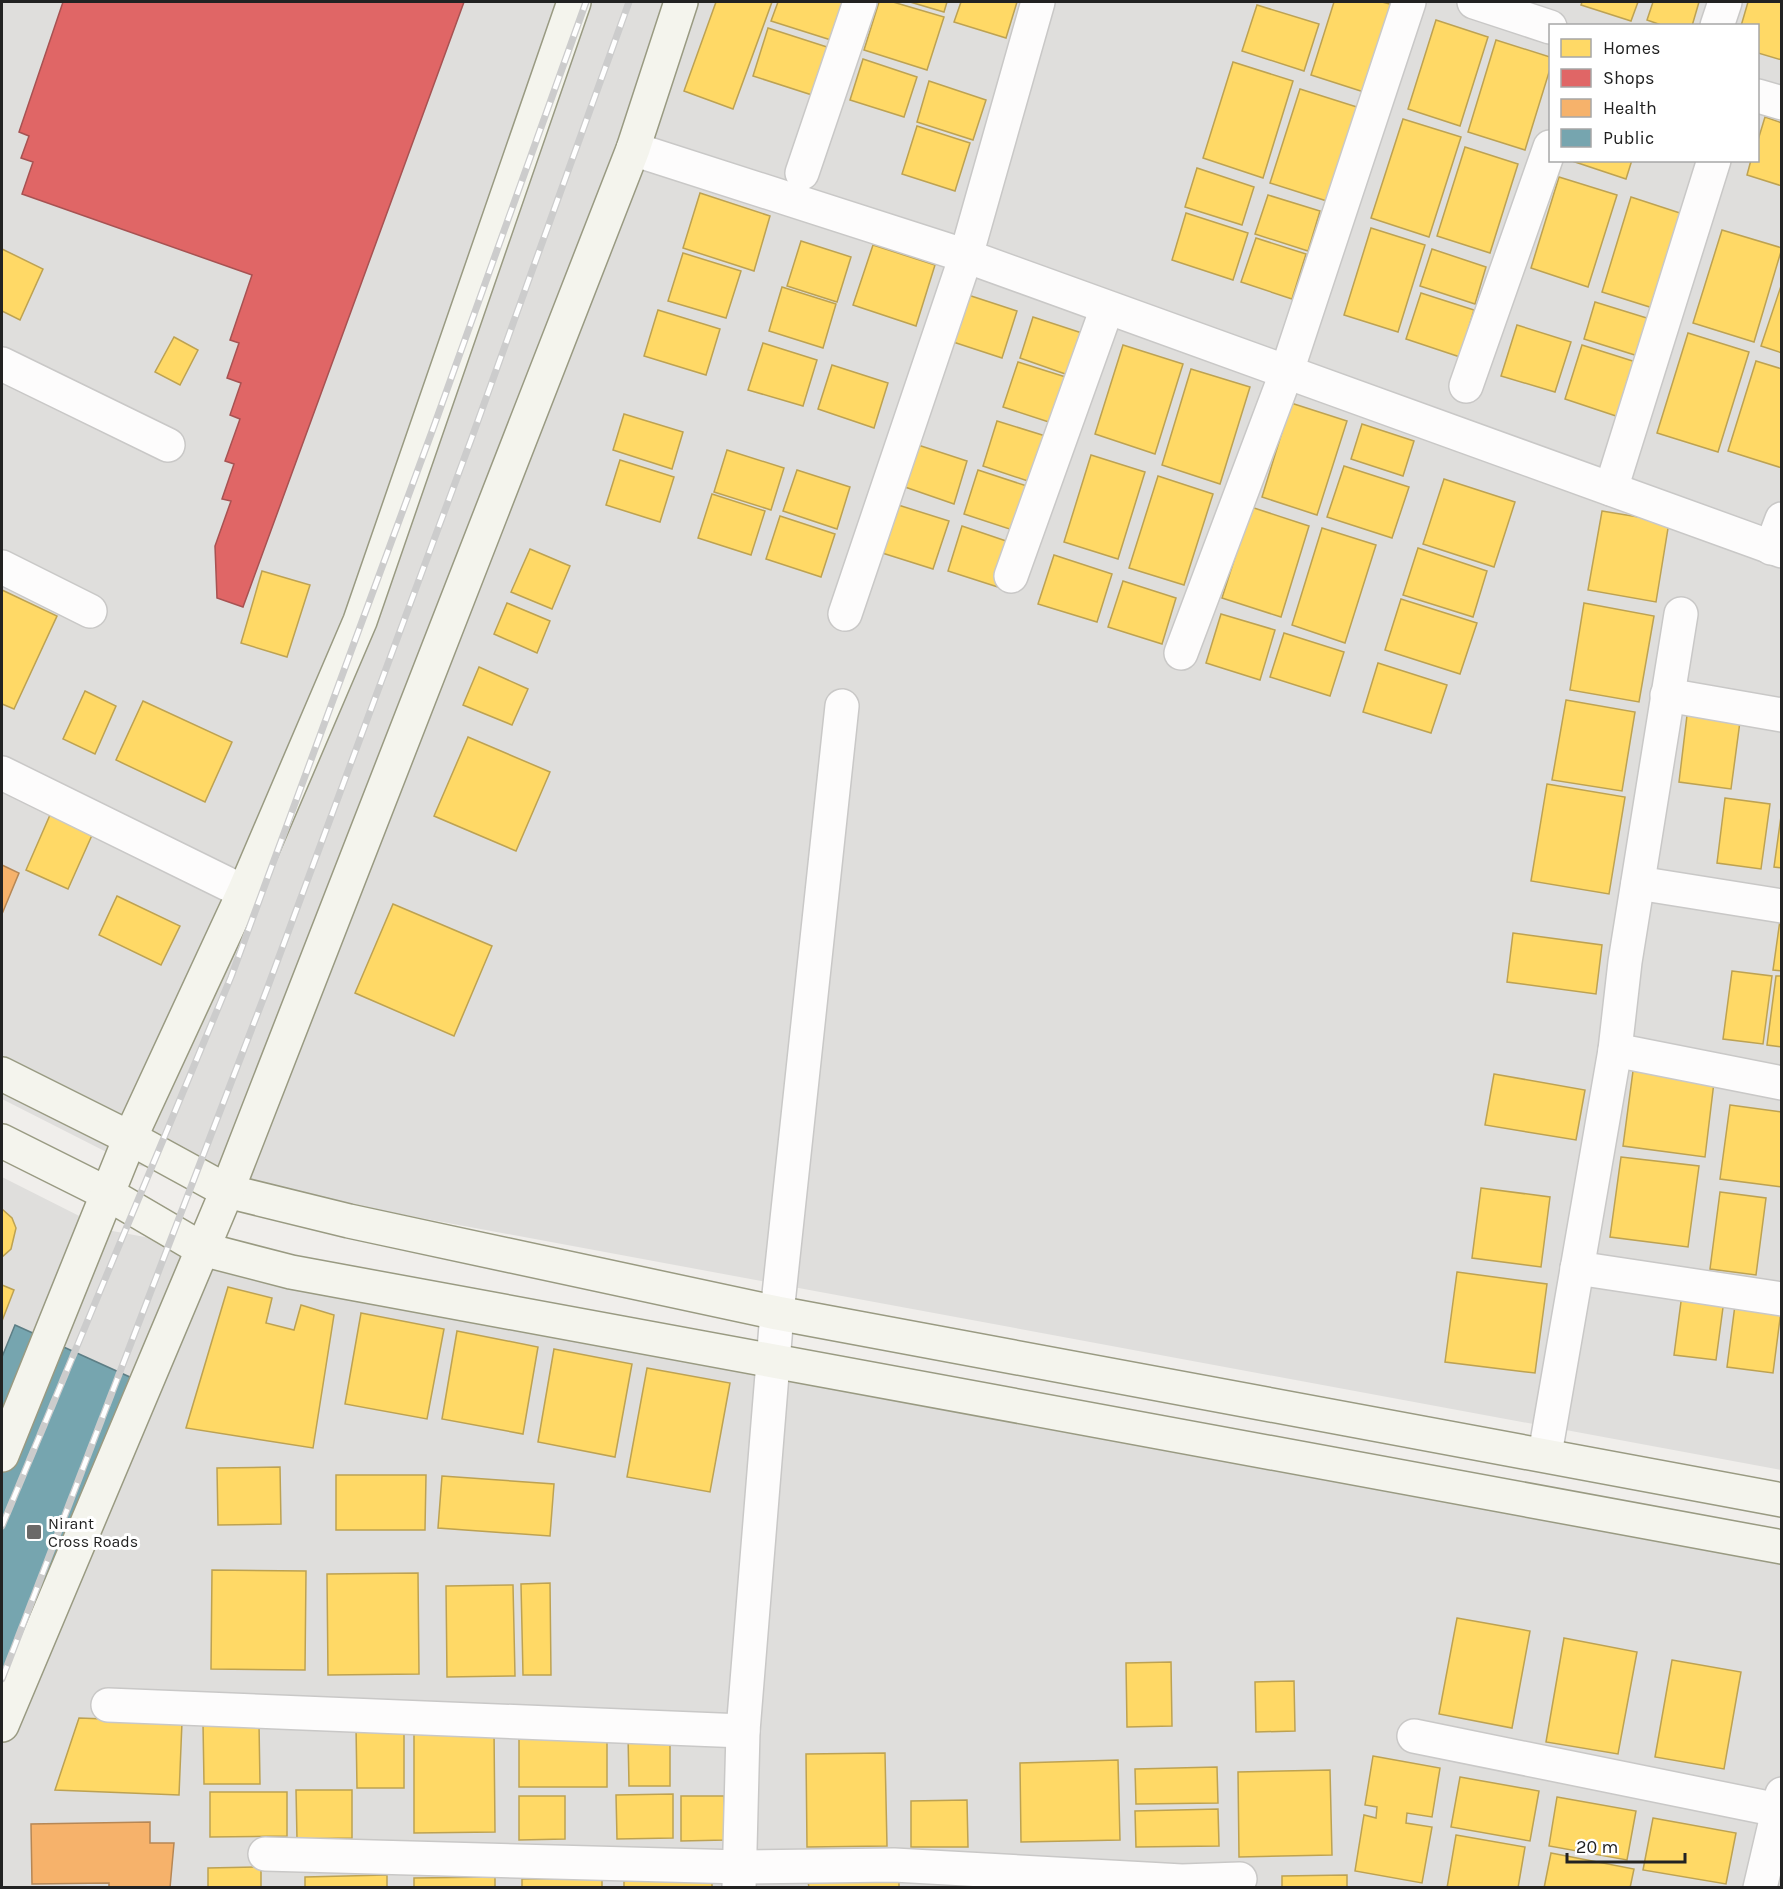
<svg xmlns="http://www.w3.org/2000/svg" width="1783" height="1889" viewBox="0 0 1783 1889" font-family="Karla,sans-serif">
	<rect width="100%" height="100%" fill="#f0eeeb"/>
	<g fill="#dfdedc" fill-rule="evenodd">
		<path d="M 2,2 L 1781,2 L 1781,1470 L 130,1164 L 2,1099 ZM 1550,26 L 1758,26 L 1758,160 L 1550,160 Z"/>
		<path d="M 2,1177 L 107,1230 L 1781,1539 L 1781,1887 L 2,1887 Z"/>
	</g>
	<g fill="#ffd966" stroke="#bda252" stroke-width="1.5">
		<path d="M 716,2 L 772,2 L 733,109 L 684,91 Z"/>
		<path d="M 778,2 L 843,2 L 831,40 L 771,21 Z"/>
		<path d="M 879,2 L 893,2 L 944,17 L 927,70 L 864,50 Z"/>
		<path d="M 910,2 L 947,2 L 944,12 Z"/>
		<path d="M 961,2 L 1017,2 L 1006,38 L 954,22 Z"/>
		<path d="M 1334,2 L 1382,2 L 1394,5 L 1367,93 L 1311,75 Z"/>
		<path d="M 1582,2 L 1638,2 L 1631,21 L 1581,5 Z"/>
		<path d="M 1653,2 L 1699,2 L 1692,26 L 1664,26 L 1647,20 Z"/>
		<path d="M 1748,2 L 1782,2 L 1782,60 L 1758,53 L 1758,26 L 1741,26 Z"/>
		<path d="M 1257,5 L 1319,24 L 1304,71 L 1242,51 Z"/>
		<path d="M 1436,20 L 1488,37 L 1460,126 L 1408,109 Z"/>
		<path d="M 768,28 L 827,47 L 812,95 L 753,76 Z"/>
		<path d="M 1496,40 L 1550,57 L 1550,69 L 1525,150 L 1468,132 Z"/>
		<path d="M 863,59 L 917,77 L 904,117 L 850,100 Z"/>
		<path d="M 1233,62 L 1293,81 L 1263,178 L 1203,158 Z"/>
		<path d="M 929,81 L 986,100 L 973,140 L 917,122 Z"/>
		<path d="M 1300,89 L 1360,108 L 1330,202 L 1270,183 Z"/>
		<path d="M 1765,117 L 1782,123 L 1782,186 L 1747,175 L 1751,160 L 1758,160 L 1758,140 Z"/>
		<path d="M 1403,119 L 1461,137 L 1429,237 L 1371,218 Z"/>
		<path d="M 917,126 L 970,143 L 955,191 L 902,174 Z"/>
		<path d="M 1465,147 L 1518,164 L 1490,253 L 1437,236 Z"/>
		<path d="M 1569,160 L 1632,160 L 1626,179 Z"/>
		<path d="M 1197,168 L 1254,187 L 1242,225 L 1185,207 Z"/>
		<path d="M 1559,177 L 1617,195 L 1588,287 L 1531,268 Z"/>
		<path d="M 700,193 L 770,216 L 754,271 L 683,248 Z"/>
		<path d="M 1268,195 L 1320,211 L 1308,251 L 1255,234 Z"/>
		<path d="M 1631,197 L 1686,215 L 1656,309 L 1602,292 Z"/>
		<path d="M 1186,213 L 1248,233 L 1233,280 L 1172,260 Z"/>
		<path d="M 1371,228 L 1425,245 L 1398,332 L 1344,315 Z"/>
		<path d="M 1722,230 L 1782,248 L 1754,342 L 1693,323 Z"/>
		<path d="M 1256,238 L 1306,254 L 1292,299 L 1241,282 Z"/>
		<path d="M 801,241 L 851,257 L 837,302 L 787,286 Z"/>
		<path d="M 873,245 L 935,265 L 916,326 L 853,305 Z"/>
		<path d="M 2,249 L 43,269 L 20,320 L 2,311 Z"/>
		<path d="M 1432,249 L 1486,267 L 1475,304 L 1420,286 Z"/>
		<path d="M 683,253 L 741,271 L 726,318 L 668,301 Z"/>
		<path d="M 1782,283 L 1782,353 L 1761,346 Z"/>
		<path d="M 782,287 L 836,304 L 823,348 L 769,331 Z"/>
		<path d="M 959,292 L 1017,311 L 1002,358 L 944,339 Z"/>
		<path d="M 1421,293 L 1474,310 L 1460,357 L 1406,339 Z"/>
		<path d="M 1595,302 L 1650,319 L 1638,356 L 1584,339 Z"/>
		<path d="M 658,310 L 720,329 L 706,375 L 644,356 Z"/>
		<path d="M 1033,317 L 1085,334 L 1071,376 L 1020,358 Z"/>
		<path d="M 1517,325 L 1571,342 L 1555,392 L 1501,376 Z"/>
		<path d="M 1688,333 L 1749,352 L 1718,452 L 1657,433 Z"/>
		<path d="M 174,337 L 198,350 L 180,385 L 155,372 Z"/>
		<path d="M 763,343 L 817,360 L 803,406 L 748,390 Z"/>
		<path d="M 1123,345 L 1183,364 L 1155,454 L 1095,434 Z"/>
		<path d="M 1582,345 L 1639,363 L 1622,418 L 1565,399 Z"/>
		<path d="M 1756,361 L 1782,369 L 1782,468 L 1728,451 Z"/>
		<path d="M 1018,362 L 1072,379 L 1058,425 L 1003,407 Z"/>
		<path d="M 832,365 L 888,383 L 874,428 L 818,409 Z"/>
		<path d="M 1191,369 L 1250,387 L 1220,484 L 1162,465 Z"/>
		<path d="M 1291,403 L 1347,421 L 1317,515 L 1262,497 Z"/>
		<path d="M 624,414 L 683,432 L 672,469 L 613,450 Z"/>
		<path d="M 997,421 L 1052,438 L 1037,484 L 983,466 Z"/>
		<path d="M 1362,424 L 1414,441 L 1403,476 L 1351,459 Z"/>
		<path d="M 915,444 L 967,461 L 954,504 L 902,486 Z"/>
		<path d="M 727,450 L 784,468 L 771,510 L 714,492 Z"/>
		<path d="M 1091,455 L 1145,472 L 1118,559 L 1064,542 Z"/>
		<path d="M 620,460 L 674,477 L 660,522 L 606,505 Z"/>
		<path d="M 1344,466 L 1409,487 L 1392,538 L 1327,517 Z"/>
		<path d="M 797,470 L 850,487 L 837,529 L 783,511 Z"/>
		<path d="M 978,470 L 1033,488 L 1019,532 L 964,514 Z"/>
		<path d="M 1158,476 L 1213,494 L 1184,585 L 1129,568 Z"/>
		<path d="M 1444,479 L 1515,502 L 1494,567 L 1423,544 Z"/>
		<path d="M 712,494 L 765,511 L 751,555 L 698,538 Z"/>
		<path d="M 895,504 L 949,521 L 933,569 L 879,552 Z"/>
		<path d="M 1251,507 L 1309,526 L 1281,617 L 1222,598 Z"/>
		<path d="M 1602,511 L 1669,522 L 1656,602 L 1588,590 Z"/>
		<path d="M 780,516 L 835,534 L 821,577 L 766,559 Z"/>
		<path d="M 962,526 L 1015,544 L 1001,588 L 948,571 Z"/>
		<path d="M 1322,528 L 1376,545 L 1345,643 L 1292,625 Z"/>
		<path d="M 1418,548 L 1487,571 L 1473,617 L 1403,595 Z"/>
		<path d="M 530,549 L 570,566 L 552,609 L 511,592 Z"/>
		<path d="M 1054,555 L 1112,574 L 1097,622 L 1038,604 Z"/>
		<path d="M 262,571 L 310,585 L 287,657 L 241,643 Z"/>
		<path d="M 1123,581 L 1176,598 L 1162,644 L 1108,627 Z"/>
		<path d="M 2,590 L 57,616 L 14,709 L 2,704 Z"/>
		<path d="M 1401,599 L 1477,623 L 1460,674 L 1385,650 Z"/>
		<path d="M 507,603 L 550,621 L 537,653 L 494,634 Z"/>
		<path d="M 1584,603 L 1654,616 L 1639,702 L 1570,690 Z"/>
		<path d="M 1221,614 L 1275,630 L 1260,680 L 1206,663 Z"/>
		<path d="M 1284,633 L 1344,652 L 1330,696 L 1270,677 Z"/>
		<path d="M 1378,663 L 1447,685 L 1431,733 L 1363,712 Z"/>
		<path d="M 479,667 L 528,689 L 512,725 L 463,705 Z"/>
		<path d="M 85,691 L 116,706 L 95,754 L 63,739 Z"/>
		<path d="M 1566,700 L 1635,712 L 1622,791 L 1552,780 Z"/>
		<path d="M 143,701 L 232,742 L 205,802 L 116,760 Z"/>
		<path d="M 1688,707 L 1741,714 L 1731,789 L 1679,782 Z"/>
		<path d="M 468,737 L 550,772 L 516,851 L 434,816 Z"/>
		<path d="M 1547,784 L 1625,797 L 1609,894 L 1531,881 Z"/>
		<path d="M 1725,798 L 1770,804 L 1761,869 L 1717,863 Z"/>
		<path d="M 1782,809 L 1782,868 L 1774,867 Z"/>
		<path d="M 50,815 L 93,833 L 68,889 L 26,870 Z"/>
		<path d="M 117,896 L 180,926 L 161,965 L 99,935 Z"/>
		<path d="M 393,904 L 492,946 L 454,1036 L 355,993 Z"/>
		<path d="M 1781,913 L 1782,913 L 1782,971 L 1773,970 Z"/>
		<path d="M 1513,933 L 1602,945 L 1596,994 L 1507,982 Z"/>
		<path d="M 1732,971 L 1772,976 L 1763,1044 L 1723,1039 Z"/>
		<path d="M 1776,976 L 1782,976 L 1782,1047 L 1767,1045 Z"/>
		<path d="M 1633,1071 L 1714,1082 L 1705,1157 L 1623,1146 Z"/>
		<path d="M 1494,1074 L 1585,1090 L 1576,1140 L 1485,1125 Z"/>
		<path d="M 1730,1105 L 1782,1112 L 1782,1187 L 1720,1179 Z"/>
		<path d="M 1621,1157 L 1699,1166 L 1688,1247 L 1610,1237 Z"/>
		<path d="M 1481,1188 L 1550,1197 L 1541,1267 L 1472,1258 Z"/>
		<path d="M 1720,1192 L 1766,1198 L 1756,1275 L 1710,1269 Z"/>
		<path d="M 2,1209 L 12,1218 L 16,1228 L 11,1249 L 2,1257 Z"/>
		<path d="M 1457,1272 L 1547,1284 L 1535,1373 L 1445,1362 Z"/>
		<path d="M 2,1285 L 14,1290 L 2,1321 Z"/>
		<path d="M 228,1287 L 272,1298 L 266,1323 L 294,1330 L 301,1305 L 334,1315 L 313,1448 L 186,1428 Z"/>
		<path d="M 1682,1294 L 1724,1300 L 1716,1360 L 1674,1355 Z"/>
		<path d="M 1735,1305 L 1781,1311 L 1773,1373 L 1727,1367 Z"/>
		<path d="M 361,1313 L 444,1329 L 427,1419 L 345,1404 Z"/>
		<path d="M 457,1331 L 538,1347 L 523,1434 L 442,1419 Z"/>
		<path d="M 554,1349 L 632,1364 L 615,1457 L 538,1442 Z"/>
		<path d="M 647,1368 L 730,1383 L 710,1492 L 627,1477 Z"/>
		<path d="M 280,1467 L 281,1524 L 218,1525 L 217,1468 Z"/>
		<path d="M 336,1475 L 426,1475 L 425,1530 L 336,1530 Z"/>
		<path d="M 442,1476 L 554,1484 L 550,1536 L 438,1528 Z"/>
		<path d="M 212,1570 L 306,1571 L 305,1670 L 211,1669 Z"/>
		<path d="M 418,1573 L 419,1674 L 328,1675 L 327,1574 Z"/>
		<path d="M 550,1583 L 551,1675 L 523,1675 L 521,1584 Z"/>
		<path d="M 513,1585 L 515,1676 L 447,1677 L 446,1586 Z"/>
		<path d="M 1457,1618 L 1530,1631 L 1512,1728 L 1439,1714 Z"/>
		<path d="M 1564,1638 L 1637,1652 L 1618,1754 L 1546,1742 Z"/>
		<path d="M 1672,1660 L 1741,1672 L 1724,1769 L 1655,1757 Z"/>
		<path d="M 1171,1662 L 1172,1726 L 1127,1727 L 1126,1663 Z"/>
		<path d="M 1294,1681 L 1295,1731 L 1256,1732 L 1255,1682 Z"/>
		<path d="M 79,1718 L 182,1722 L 179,1795 L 55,1790 Z"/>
		<path d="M 203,1723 L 259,1723 L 260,1784 L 204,1784 Z"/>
		<path d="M 404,1725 L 404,1788 L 357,1788 L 356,1726 Z"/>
		<path d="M 414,1730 L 494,1730 L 495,1832 L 414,1833 Z"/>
		<rect x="519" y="1732" width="88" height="55"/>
		<path d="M 628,1734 L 670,1734 L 670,1786 L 629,1786 Z"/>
		<path d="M 885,1753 L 887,1846 L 807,1847 L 806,1754 Z"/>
		<path d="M 1373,1756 L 1440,1768 L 1432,1817 L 1407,1813 L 1406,1823 L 1432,1827 L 1422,1883 L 1355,1871 L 1364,1815 L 1376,1818 L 1377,1807 L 1365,1805 Z"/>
		<path d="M 1118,1760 L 1120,1840 L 1021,1842 L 1020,1763 Z"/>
		<path d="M 1217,1767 L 1218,1803 L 1136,1804 L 1135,1769 Z"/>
		<path d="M 1330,1770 L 1332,1855 L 1239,1857 L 1238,1772 Z"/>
		<path d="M 1460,1777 L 1539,1791 L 1530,1841 L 1451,1827 Z"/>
		<path d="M 296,1790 L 352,1790 L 352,1838 L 297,1839 Z"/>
		<path d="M 210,1792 L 287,1792 L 287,1836 L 210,1837 Z"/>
		<path d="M 673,1794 L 673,1838 L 617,1839 L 616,1795 Z"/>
		<path d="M 519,1796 L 565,1796 L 565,1839 L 519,1840 Z"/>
		<path d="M 681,1796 L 724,1796 L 725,1840 L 681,1841 Z"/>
		<path d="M 1557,1797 L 1636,1811 L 1627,1860 L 1549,1846 Z"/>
		<path d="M 967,1800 L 968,1847 L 911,1847 L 911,1801 Z"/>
		<path d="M 1218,1809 L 1219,1846 L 1136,1847 L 1135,1811 Z"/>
		<path d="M 1653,1818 L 1736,1833 L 1726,1884 L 1643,1870 Z"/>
		<path d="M 1456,1835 L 1525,1847 L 1518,1888 L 1447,1888 Z"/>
		<path d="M 1551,1853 L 1634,1869 L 1630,1888 L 1544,1888 Z"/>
		<path d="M 261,1867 L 261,1888 L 208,1888 L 208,1868 Z"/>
		<path d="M 387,1875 L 387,1888 L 305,1888 L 305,1877 Z"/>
		<path d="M 1347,1875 L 1347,1888 L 1282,1888 L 1282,1876 Z"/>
		<path d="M 495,1877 L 495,1888 L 414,1888 L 414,1878 Z"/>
		<path d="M 602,1878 L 602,1888 L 522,1888 L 522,1879 Z"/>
		<path d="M 899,1879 L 899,1888 L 809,1888 L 808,1881 Z"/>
		<path d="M 712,1880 L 712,1888 L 624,1888 L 624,1881 Z"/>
	</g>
	<path fill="#e06666" stroke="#a75252" stroke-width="1.5" d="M 63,2 L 464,2 L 243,607 L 217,598 L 215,546 L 231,501 L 222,499 L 234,464 L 225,461 L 240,419 L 230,415 L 241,383 L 227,378 L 239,343 L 230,340 L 252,275 L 22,194 L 33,162 L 21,158 L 29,136 L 19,132 Z"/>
	<g fill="#f6b26b" stroke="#b68755" stroke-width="1.5">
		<path d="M 2,865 L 19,873 L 2,914 Z"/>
		<path d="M 150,1822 L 150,1843 L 174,1843 L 170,1888 L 109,1888 L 109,1883 L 32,1884 L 31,1824 Z"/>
	</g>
	<path fill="#76a5af" stroke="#5d7e85" stroke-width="1.5" d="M 15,1325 L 132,1378 L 2,1686 L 2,1357 Z"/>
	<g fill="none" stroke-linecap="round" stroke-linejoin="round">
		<g stroke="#c9c8c7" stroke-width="36">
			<g id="street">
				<path d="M 1474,2 L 1550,27"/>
				<path d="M 1717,26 L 1725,2"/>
				<path d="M 1758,96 L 1782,103"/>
				<path d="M 633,149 L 966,256 L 1782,551"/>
				<path d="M 802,173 L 860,2"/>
				<path d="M 2,364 L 168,445"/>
				<path d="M 1466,386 L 1550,147"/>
				<path d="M 1611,489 L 1714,160"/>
				<path d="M 1771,548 L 1782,519"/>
				<path d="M 2,567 L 90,611"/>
				<path d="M 1011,576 L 1107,308"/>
				<path d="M 845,614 L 966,256 L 1038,2"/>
				<path d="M 1181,653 L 1287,371 L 1409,2"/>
				<path d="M 1667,695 L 1782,715"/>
				<path d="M 2,773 L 244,892"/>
				<path d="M 1638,883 L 1782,906"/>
				<path d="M 1615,1050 L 1782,1083"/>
				<path d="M 1577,1268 L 1782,1299"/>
				<path d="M 1545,1454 L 1615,1050 L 1625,962 L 1681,614"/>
				<path d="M 108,1705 L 743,1731"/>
				<path d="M 1414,1736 L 1778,1810"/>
				<path d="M 265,1854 L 741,1867 L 894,1865 L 1182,1881 L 1240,1879"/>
				<path d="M 739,1888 L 743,1731 L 777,1313 L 842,706"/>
				<path d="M 1760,1888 L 1782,1794"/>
			</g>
		</g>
		<g stroke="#999a82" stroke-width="36">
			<g id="secondary">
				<path d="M 2,1074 L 130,1138 L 227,1191 L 349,1221 L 777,1313 L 1782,1500"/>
				<path d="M 2,1141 L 108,1194 L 202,1249 L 291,1272 L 1782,1547"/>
				<path d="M 2,1455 L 130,1138 L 244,892 L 360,621 L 574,2"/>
				<path d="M 2,1725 L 227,1191 L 633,149 L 681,2"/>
			</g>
		</g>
		<use href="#street" stroke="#fdfcfc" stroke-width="33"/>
		<use href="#secondary" stroke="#f4f4ed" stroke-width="33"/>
		<g stroke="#ccc" stroke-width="7">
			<g id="rail">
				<path d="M 2,1526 L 231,977 L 434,426 L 586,2"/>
				<path d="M 2,1679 L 267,989 L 471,440 L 629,2"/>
			</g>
		</g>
		<use href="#rail" stroke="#fff" stroke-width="4.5" stroke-dasharray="14" stroke-linecap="butt"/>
	</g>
	<rect fill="#6a6968" stroke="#fff" stroke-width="2" x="26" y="1524" width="16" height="16" rx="3"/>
	<g text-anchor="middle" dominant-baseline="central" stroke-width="6" stroke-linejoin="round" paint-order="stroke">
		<g font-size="16" fill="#222" stroke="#fff" text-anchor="start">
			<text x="48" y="1523">Nirant<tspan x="48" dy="18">Cross Roads</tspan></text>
		</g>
	</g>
	<rect width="1783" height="1889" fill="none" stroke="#222222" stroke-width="6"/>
	<rect x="1549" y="24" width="210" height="138" fill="#ffffff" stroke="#a7a7a7" stroke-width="1.5"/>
	<rect x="1561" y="39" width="30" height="18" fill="#ffd966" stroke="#a7a7a7" stroke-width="1.5"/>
	<text x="1603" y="54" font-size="18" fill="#222222">Homes</text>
	<rect x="1561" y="69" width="30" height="18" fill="#e06666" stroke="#a7a7a7" stroke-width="1.5"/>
	<text x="1603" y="84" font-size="18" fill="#222222">Shops</text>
	<rect x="1561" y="99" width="30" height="18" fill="#f6b26b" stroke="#a7a7a7" stroke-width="1.5"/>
	<text x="1603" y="114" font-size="18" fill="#222222">Health</text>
	<rect x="1561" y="129" width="30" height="18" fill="#76a5af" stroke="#a7a7a7" stroke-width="1.5"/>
	<text x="1603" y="144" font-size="18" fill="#222222">Public</text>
	<path d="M1567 1853v9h118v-9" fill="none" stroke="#222222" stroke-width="3"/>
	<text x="1576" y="1853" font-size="18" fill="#222222" stroke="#ffffff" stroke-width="4.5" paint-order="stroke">20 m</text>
</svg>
